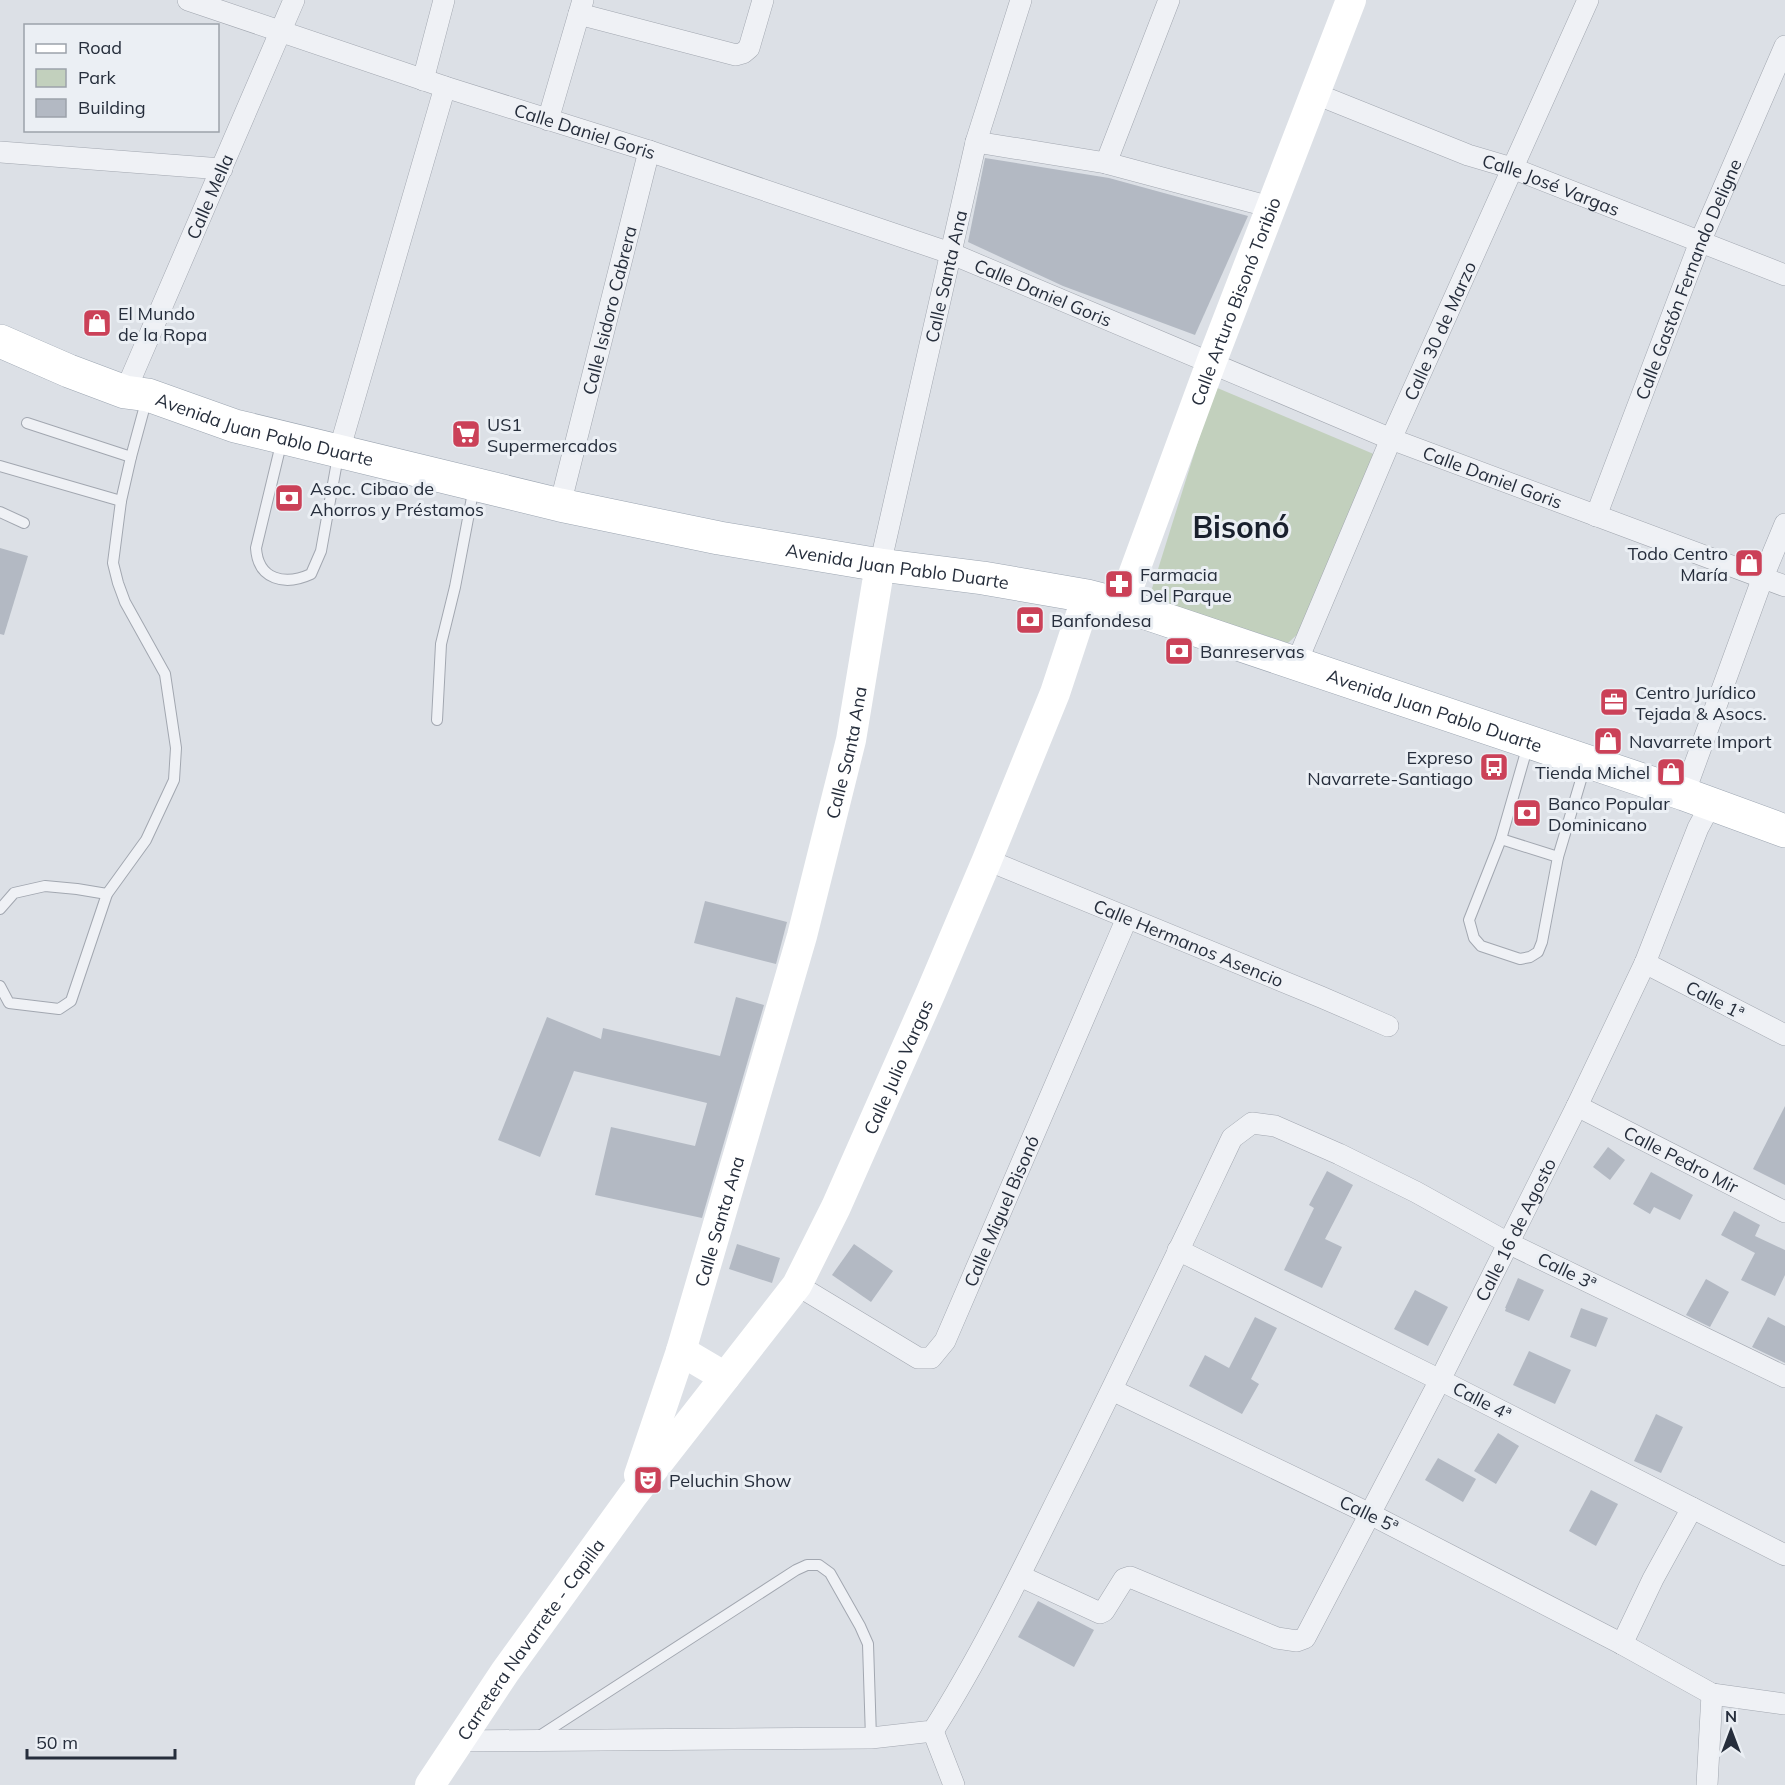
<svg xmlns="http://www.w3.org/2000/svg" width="1785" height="1785" viewBox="0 0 1785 1785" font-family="Mulish,sans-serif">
	<rect width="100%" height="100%" fill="#dce0e6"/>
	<path fill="#c2d0bd" d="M 1215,387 L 1376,455 L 1302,630 L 1288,643 L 1149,598 Z"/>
	<g fill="#b3b9c3">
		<path d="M 985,158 L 1109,178 L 1248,216 L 1195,335 L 1063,286 L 968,242 Z"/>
		<path d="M 0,548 L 28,556 L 4,635 L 0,634 Z"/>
		<path d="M 705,901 L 787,922 L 776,964 L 694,943 Z"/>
		<path d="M 736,997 L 764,1005 L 702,1218 L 595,1195 L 611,1127 L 695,1146 L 707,1103 L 574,1071 L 540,1157 L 498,1140 L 547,1017 L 601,1039 L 603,1028 L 720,1056 Z"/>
		<path d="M 1785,1106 L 1785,1185 L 1753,1169 Z"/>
		<path d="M 1608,1147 L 1625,1160 L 1610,1180 L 1593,1167 Z"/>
		<path d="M 1327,1171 L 1353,1185 L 1325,1239 L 1342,1247 L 1322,1288 L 1284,1270 L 1314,1208 L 1309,1205 Z"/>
		<path d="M 1651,1172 L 1693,1195 L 1680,1220 L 1654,1207 L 1650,1214 L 1633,1204 Z"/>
		<path d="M 1734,1211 L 1760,1225 L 1755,1236 L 1785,1250 L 1785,1275 L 1775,1296 L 1741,1280 L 1755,1253 L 1721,1235 Z"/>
		<path d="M 737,1244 L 780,1258 L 772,1283 L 729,1269 Z"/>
		<path d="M 854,1244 L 893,1271 L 871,1302 L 832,1275 Z"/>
		<path d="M 1518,1278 L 1544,1290 L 1529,1321 L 1505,1311 L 1506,1308 L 1505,1308 Z"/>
		<path d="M 1706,1279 L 1729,1292 L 1710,1327 L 1686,1315 Z"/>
		<path d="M 1415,1290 L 1448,1307 L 1428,1346 L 1394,1329 Z"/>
		<path d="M 1581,1308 L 1608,1318 L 1596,1347 L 1570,1337 Z"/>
		<path d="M 1255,1317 L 1277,1328 L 1251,1379 L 1259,1384 L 1242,1414 L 1189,1386 L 1205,1355 L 1229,1368 Z"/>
		<path d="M 1768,1317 L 1785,1326 L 1785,1363 L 1752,1347 Z"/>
		<path d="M 1529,1351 L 1571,1370 L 1555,1404 L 1513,1385 Z"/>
		<path d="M 1656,1414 L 1683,1427 L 1661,1473 L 1634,1461 Z"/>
		<path d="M 1498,1433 L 1519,1446 L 1496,1484 L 1474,1471 Z"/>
		<path d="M 1438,1458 L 1476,1479 L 1463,1502 L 1425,1480 Z"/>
		<path d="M 1591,1490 L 1618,1504 L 1596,1546 L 1569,1531 Z"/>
		<path d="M 1038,1601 L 1094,1630 L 1074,1667 L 1018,1637 Z"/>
	</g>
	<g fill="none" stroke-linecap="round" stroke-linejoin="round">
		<g stroke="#a2a7b0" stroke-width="12">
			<g id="lane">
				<path d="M 27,423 L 131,457"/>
				<path d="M 282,440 L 256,548 C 258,580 285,586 311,574 L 321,551 L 338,456"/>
				<path d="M 0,466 L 121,501"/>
				<path d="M 0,512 L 24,523"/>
				<path d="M 437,720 L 441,644 L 455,587 L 474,487"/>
				<path d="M 1528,745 L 1501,839 L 1469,920 L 1474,938 L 1481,946 L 1520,959 L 1530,957 L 1538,952 L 1542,942 L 1558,857 L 1586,763"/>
				<path d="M 1501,839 L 1558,857"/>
				<path d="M 0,909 L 14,893 L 45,886 L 77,889 L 107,894"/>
				<path d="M 0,986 L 9,1003 L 59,1009 L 71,1001 L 107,894 L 146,840 L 174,780 L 176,748 L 165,674 L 125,602 L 118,583 L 113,563 L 121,501 L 131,457 L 147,398"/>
				<path d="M 538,1737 L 796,1570 L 807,1565 L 819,1565 L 830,1573 L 860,1626 L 868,1644 L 871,1738"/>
			</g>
		</g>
		<g stroke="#a2a7b0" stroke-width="22">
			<g id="street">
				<path id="s1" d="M 188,0 L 445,87 L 649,151 L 950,253 L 1391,439 L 1785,586"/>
				<path d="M 579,14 L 736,55 L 743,53 L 749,48 L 763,0"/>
				<path d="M 423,80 L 444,0"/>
				<path id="s2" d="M 1316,94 L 1468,155 L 1512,168 L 1785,275"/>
				<path d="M 548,120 L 583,0"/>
				<path d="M 976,142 L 1106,163 L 1271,207"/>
				<path d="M 0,152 L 222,169"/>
				<path d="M 1106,163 L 1169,0"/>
				<path id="s3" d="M 125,392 L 294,0"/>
				<path d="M 339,451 L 445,87"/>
				<path id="s4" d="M 560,505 L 649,151"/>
				<path id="s5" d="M 1596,516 L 1700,242 L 1785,46"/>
				<path id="s6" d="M 880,565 L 976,142 L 1021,0"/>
				<path id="s7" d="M 1296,664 L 1391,439 L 1588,0"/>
				<path d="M 1684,794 L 1763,577 L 1785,524"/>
				<path id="s8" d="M 987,860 L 1321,997 L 1388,1026"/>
				<path d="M 1645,963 L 1785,1035"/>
				<path id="s9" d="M 1577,1106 L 1785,1212"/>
				<path d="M 1178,1250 L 1440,1380 L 1785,1555"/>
				<path id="s10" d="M 797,1285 L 918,1358 L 931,1358 L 945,1341 L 1127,918"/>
				<path d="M 1112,1390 L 1370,1514 L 1622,1644 L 1712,1694 L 1785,1704"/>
				<path id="s11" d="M 1020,1576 L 1100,1613 L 1104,1611 L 1124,1579 L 1130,1577 L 1277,1638 L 1297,1641 L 1305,1638 L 1440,1380 L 1577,1106 L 1645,963 L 1698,828 L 1711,804"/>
				<path d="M 1622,1644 L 1653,1579 L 1692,1508"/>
				<path d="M 933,1731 L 954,1785"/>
				<path d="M 458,1741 L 871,1738 L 933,1731 C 980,1657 1019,1577 1058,1498 C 1118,1379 1175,1258 1232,1138 L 1252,1123 L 1275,1126 L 1339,1154 L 1416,1192 L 1508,1243 L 1785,1377"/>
				<path d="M 1707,1785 L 1712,1694"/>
			</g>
		</g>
		<g stroke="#9ca5b1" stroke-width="34">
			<g id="primary">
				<path id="s15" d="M 0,341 L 69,371 L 125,392 L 148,395 L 235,426 L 560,505 L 719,538 L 880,565 L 983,578 L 1087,596 L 1122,605 L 1684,794 L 1785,831"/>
			</g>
		</g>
		<use href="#lane" stroke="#eff1f5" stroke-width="10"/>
		<use href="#street" stroke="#eff1f5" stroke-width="21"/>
		<g stroke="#fff" stroke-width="30">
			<path id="s12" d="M 1122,605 L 1211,363 L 1351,0"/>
			<path d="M 681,1351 L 725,1377"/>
			<path id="s13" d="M 639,1475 L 681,1351 L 802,936 L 851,740 L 880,565"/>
			<path id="s14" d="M 430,1785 L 505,1672 L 633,1495 L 797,1285 L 836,1207 L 931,992 L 987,860 L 1055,693 L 1087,596"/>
		</g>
		<use href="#primary" stroke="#fff" stroke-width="33"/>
	</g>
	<defs>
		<g id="shop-square" transform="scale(1.5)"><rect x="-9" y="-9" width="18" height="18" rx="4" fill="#cb4158" stroke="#ebeff4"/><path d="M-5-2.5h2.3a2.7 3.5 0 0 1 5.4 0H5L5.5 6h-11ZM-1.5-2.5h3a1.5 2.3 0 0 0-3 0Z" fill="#fff"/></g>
		<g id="supermarket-square" transform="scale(1.5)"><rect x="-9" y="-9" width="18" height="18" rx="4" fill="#cb4158" stroke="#ebeff4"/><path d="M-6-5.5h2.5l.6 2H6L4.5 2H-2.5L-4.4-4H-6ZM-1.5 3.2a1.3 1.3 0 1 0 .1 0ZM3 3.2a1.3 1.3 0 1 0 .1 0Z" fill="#fff"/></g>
		<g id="bank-square" transform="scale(1.5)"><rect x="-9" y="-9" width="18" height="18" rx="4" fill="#cb4158" stroke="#ebeff4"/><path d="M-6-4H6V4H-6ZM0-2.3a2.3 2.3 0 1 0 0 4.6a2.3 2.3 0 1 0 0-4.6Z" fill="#fff"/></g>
		<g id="pharmacy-square" transform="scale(1.5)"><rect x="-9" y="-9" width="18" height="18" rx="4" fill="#cb4158" stroke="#ebeff4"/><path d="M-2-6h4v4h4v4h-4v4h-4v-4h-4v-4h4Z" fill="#fff"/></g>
		<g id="office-square" transform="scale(1.5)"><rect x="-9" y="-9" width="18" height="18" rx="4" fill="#cb4158" stroke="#ebeff4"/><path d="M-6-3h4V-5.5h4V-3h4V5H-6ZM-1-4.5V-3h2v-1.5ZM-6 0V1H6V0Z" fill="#fff"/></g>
		<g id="bus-square" transform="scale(1.5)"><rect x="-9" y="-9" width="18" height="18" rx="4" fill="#cb4158" stroke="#ebeff4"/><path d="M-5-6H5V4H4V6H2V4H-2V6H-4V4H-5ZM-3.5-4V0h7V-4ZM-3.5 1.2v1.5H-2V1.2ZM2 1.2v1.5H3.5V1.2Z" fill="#fff"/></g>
		<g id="theatre-square" transform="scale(1.5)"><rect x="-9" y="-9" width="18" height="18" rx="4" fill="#cb4158" stroke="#ebeff4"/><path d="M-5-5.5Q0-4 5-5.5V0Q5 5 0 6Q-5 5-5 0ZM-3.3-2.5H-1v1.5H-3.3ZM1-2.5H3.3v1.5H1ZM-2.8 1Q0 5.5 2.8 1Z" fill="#fff"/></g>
	</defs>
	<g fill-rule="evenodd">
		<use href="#shop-square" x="97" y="323"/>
		<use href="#supermarket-square" x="466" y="434"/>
		<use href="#bank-square" x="289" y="498"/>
		<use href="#shop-square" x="1749" y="563"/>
		<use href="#pharmacy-square" x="1119" y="584"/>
		<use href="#bank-square" x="1030" y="620"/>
		<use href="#bank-square" x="1179" y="651"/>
		<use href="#office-square" x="1614" y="702"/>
		<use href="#shop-square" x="1608" y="741"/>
		<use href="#bus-square" x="1494" y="767"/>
		<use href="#shop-square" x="1671" y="772"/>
		<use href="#bank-square" x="1527" y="813"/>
		<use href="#theatre-square" x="648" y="1480"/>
	</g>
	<g text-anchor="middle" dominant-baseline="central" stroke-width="6" stroke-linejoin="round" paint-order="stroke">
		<g font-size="18" fill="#262e3c" stroke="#ebeff4">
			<text stroke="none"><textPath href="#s1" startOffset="418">Calle Daniel Goris</textPath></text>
			<text stroke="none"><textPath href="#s2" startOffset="252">Calle José Vargas</textPath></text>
			<text stroke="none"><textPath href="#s3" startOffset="213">Calle Mella</textPath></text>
			<text stroke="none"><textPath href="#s6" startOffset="296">Calle Santa Ana</textPath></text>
			<text stroke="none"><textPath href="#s5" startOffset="254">Calle Gastón Fernando Deligne</textPath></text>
			<text stroke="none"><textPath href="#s1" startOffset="904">Calle Daniel Goris</textPath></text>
			<text stroke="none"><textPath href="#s12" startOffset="324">Calle Arturo Bisonó Toribio</textPath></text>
			<text stroke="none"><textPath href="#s4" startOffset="201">Calle Isidoro Cabrera</textPath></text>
			<text stroke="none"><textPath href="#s7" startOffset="363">Calle 30 de Marzo</textPath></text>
			<text stroke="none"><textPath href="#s15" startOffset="280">Avenida Juan Pablo Duarte</textPath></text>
			<text stroke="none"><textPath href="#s1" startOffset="1390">Calle Daniel Goris</textPath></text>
			<text stroke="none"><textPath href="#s15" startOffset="928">Avenida Juan Pablo Duarte</textPath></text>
			<text stroke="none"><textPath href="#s15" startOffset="1486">Avenida Juan Pablo Duarte</textPath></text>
			<text stroke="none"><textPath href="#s13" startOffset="752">Calle Santa Ana</textPath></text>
			<text stroke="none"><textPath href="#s8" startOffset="218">Calle Hermanos Asencio</textPath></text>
			<text transform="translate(1715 1000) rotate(27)">Calle 1ª</text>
			<text stroke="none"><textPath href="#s14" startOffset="861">Calle Julio Vargas</textPath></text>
			<text stroke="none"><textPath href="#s9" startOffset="117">Calle Pedro Mir</textPath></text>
			<text stroke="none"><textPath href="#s10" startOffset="318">Calle Miguel Bisonó</textPath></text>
			<text stroke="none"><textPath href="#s13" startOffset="266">Calle Santa Ana</textPath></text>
			<text stroke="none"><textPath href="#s11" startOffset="784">Calle 16 de Agosto</textPath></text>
			<text transform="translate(1567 1271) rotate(26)">Calle 3ª</text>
			<text transform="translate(1482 1401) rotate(27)">Calle 4ª</text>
			<text transform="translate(1369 1514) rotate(26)">Calle 5ª</text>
			<text stroke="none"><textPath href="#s14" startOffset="177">Carretera Navarrete - Capilla</textPath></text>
		</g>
		<g font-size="18" fill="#262e3c" stroke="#ebeff4" text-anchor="start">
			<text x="118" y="313">El Mundo<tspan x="118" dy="21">de la Ropa</tspan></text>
			<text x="487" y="424">US1<tspan x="487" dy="21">Supermercados</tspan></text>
			<text x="310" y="488">Asoc. Cibao de<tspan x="310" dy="21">Ahorros y Préstamos</tspan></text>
			<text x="1728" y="553" text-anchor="end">Todo Centro<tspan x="1728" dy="21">María</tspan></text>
			<text x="1140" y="574">Farmacia<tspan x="1140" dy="21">Del Parque</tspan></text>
			<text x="1051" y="620">Banfondesa</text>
			<text x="1200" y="651">Banreservas</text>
			<text x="1635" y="692">Centro Jurídico<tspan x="1635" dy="21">Tejada &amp; Asocs.</tspan></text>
			<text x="1629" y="741">Navarrete Import</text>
			<text x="1473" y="757" text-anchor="end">Expreso<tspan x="1473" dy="21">Navarrete-Santiago</tspan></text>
			<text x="1650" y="772" text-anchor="end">Tienda Michel</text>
			<text x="1548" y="803">Banco Popular<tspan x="1548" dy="21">Dominicano</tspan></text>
			<text x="669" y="1480">Peluchin Show</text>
		</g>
		<g font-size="30" font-weight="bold" fill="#19202d" stroke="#ebeff4">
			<text x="1241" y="527">Bisonó</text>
		</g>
	</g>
	<rect x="24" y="24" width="195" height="108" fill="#ebeff4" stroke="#9ca2aa" stroke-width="1.5"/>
	<rect x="36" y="44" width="30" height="9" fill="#ffffff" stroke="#9ca2aa" stroke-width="1.5"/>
	<text x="78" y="54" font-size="18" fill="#262e3c">Road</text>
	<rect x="36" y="69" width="30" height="18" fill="#c2d0bd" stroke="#9ca2aa" stroke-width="1.5"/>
	<text x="78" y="84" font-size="18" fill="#262e3c">Park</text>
	<rect x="36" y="99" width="30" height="18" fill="#b3b9c3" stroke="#9ca2aa" stroke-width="1.5"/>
	<text x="78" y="114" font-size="18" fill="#262e3c">Building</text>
	<g transform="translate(1731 1731)" stroke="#ebeff4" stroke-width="4.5" paint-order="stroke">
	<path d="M0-4.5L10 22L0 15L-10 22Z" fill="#262e3c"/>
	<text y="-9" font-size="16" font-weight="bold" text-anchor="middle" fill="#262e3c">N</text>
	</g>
	<path d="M27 1749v9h148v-9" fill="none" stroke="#262e3c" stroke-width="3"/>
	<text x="36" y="1749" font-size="18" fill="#262e3c" stroke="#ebeff4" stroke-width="4.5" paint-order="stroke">50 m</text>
</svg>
